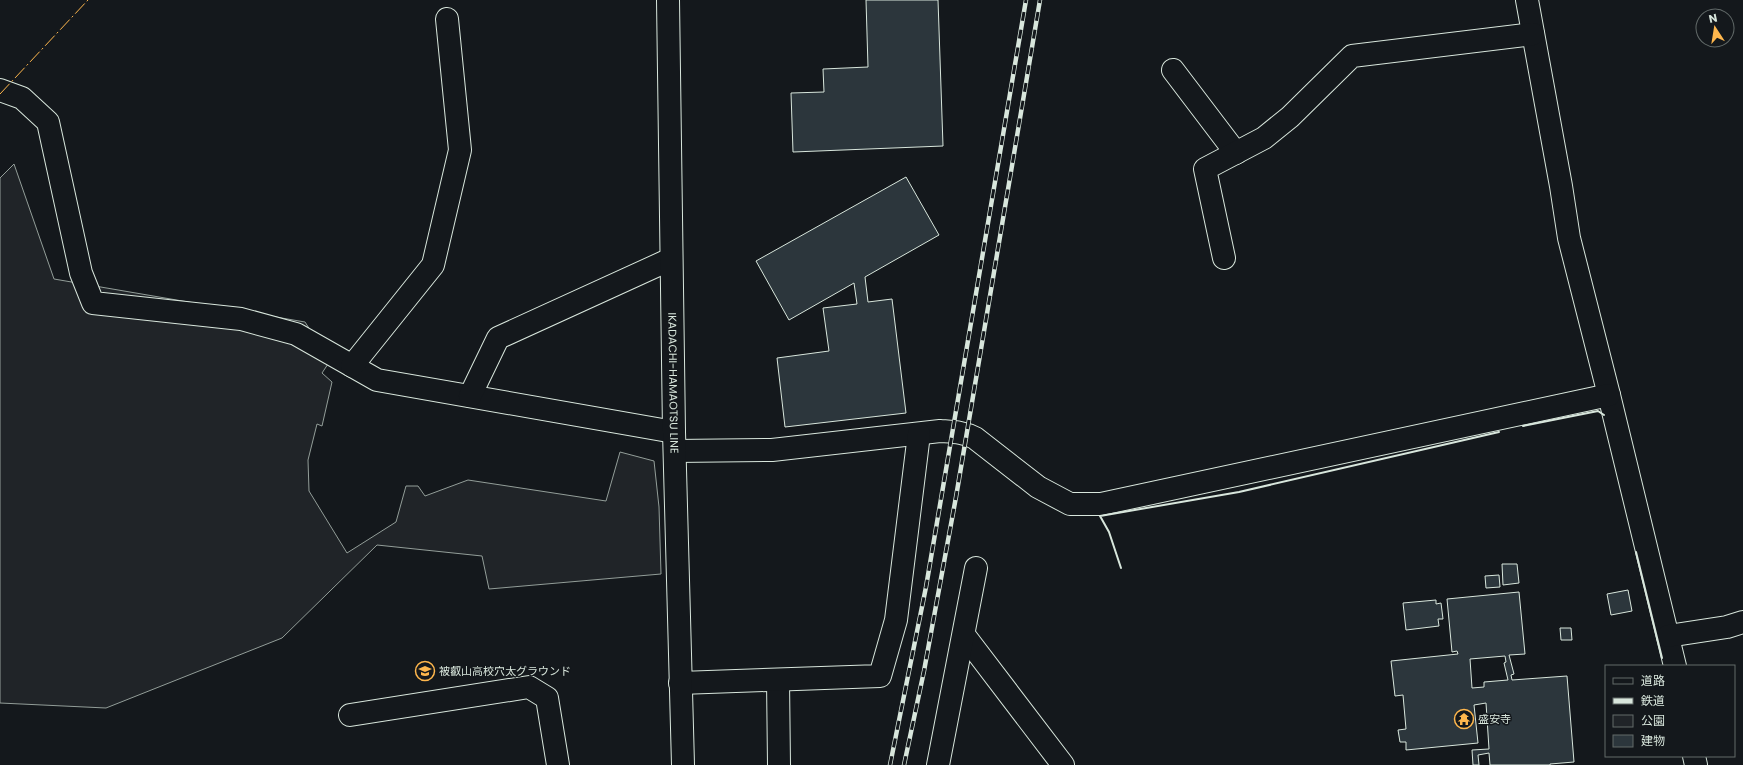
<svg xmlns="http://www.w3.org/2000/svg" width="1743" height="765" viewBox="0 0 1743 765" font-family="Poppins,'Noto Sans JP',sans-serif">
	<rect width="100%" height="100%" fill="#14181c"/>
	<path fill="#202428" stroke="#939e99" d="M 14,164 L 54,279 L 305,322 L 330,361 L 322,373 L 332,382 L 322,426 L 317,424 L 308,460 L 309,491 L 347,553 L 396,522 L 406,486 L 418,486 L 425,496 L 468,480 L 606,501 L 620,452 L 654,461 L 659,507 L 661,574 L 489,589 L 482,556 L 377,545 L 282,638 L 106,708 L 0,703 L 0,178 Z"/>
	<g fill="#2c363c" stroke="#d8e6dc" fill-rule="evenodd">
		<path d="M 866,0 L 938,0 L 943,146 L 793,152 L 791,93 L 824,92 L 823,69 L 868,67 Z"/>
		<path d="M 906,177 L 939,235 L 865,277 L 868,302 L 892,299 L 906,413 L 785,427 L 777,358 L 829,351 L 823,308 L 857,304 L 854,283 L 789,320 L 756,261 Z"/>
		<path d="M 1502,564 L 1517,564 L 1519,583 L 1503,585 Z"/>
		<path d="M 1499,575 L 1500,587 L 1486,588 L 1485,576 Z"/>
		<path d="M 1628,590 L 1632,611 L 1611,615 L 1607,594 Z"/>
		<path d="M 1519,592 L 1525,654 L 1509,655 L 1514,674 L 1511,675 L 1512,680 L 1567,676 L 1574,762 L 1550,764 L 1550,765 L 1490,765 L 1489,753 L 1478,755 L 1479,765 L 1473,765 L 1472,750 L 1489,749 L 1486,703 L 1474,705 L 1478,743 L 1406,750 L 1406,742 L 1400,742 L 1398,730 L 1406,729 L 1403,695 L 1395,696 L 1391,661 L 1458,654 L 1457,651 L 1452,652 L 1447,599 ZM 1505,656 L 1506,662 L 1504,663 L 1508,680 L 1484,682 L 1484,687 L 1472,688 L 1470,659 Z"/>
		<path d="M 1436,600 L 1436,604 L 1441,603 L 1443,619 L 1438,619 L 1439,626 L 1406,630 L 1403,603 Z"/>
		<path d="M 1560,628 L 1571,628 L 1572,640 L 1561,640 Z"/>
	</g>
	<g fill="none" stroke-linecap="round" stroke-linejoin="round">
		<g stroke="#d8e6dc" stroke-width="24">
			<g id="minor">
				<path d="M 1527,0 L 1561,186 L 1569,238 L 1609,395 L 1675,666"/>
				<path d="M 1173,70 L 1236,153"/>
				<path d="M 0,90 L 22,98 L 48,122 L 81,273 L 93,303 L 241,319 L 296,334 L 377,380 L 674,432"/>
				<path d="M 1224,258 L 1205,169 L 1264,138 L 1290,117 L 1352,56 L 1533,34"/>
				<path d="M 352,366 L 433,265 L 460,150 L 447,19"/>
				<path d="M 470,396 L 498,338 L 671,259"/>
				<path d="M 675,451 L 772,450 L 940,431 C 953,432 964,432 975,438 L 1038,487 L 1070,504 L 1101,504 L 1609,395"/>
				<path d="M 964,635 L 1063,765"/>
				<path d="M 1668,636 L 1727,627 L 1743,622"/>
				<path d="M 778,680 L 779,765"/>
				<path d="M 680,683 L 880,676 L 896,620 L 919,434"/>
				<path d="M 350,715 L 529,687 L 547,698 L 558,765"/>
				<path d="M 1694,756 L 1696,765"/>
				<path d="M 938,765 L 976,568"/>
			</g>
		</g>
		<g stroke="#d8e6dc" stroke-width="24">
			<g id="major">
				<path id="s1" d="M 668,0 L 674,432 L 683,765"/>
			</g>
		</g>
		<use href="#minor" stroke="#14181c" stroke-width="22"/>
		<use href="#major" stroke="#14181c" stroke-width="22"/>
		<g stroke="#d8e6dc" stroke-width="4.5">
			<g id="rail">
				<path d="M 890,765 L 926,587 L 1026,0"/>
				<path d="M 904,765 L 924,671 L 956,497 L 1040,0"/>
			</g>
		</g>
		<use href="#rail" stroke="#14181c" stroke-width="3" stroke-dasharray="9" stroke-linecap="butt"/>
		<g stroke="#d8e6dc" stroke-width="2">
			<path d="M 1523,426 L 1598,411 L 1604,415"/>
			<path d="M 1636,552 L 1662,658"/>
			<path d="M 1121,568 L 1109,532 L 1100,516 L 1239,492 L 1499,432"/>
		</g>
		<path stroke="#ffb74d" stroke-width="1" stroke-dasharray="14 3 2 3" stroke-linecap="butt" d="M 0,94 L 88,0"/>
	</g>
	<defs>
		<g id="school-ring" transform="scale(1)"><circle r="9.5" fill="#14181c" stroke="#ffb74d" stroke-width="1.5"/><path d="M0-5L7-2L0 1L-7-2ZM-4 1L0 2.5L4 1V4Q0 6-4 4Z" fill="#ffb74d"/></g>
		<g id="temple-ring" transform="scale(1)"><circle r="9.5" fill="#14181c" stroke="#ffb74d" stroke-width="1.5"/><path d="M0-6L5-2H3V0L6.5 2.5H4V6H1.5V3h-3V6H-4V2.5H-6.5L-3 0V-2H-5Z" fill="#ffb74d"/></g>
	</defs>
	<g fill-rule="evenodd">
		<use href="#school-ring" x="425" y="671"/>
		<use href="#temple-ring" x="1464" y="719"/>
	</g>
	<g text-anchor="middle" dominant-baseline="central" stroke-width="3" stroke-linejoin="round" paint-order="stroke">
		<g font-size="11" fill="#d8e6dc" stroke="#14181c">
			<text stroke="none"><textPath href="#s1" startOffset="383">IKADACHI-HAMAOTSU LINE</textPath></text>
		</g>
		<g font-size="11" fill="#d8e6dc" stroke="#14181c" text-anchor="start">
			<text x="439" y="671">被叡山高校穴太グラウンド</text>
			<text x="1478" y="719">盛安寺</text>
		</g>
	</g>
	<rect x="1605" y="665" width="130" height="92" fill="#14181c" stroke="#626a69"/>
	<rect x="1613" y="678" width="20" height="6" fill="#14181c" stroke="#626a69"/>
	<text x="1641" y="685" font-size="12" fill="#d8e6dc">道路</text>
	<rect x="1613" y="698" width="20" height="6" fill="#d8e6dc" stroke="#626a69"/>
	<text x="1641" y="705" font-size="12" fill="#d8e6dc">鉄道</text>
	<rect x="1613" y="715" width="20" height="12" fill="#202428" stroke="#626a69"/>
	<text x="1641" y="725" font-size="12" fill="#d8e6dc">公園</text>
	<rect x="1613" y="735" width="20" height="12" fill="#2c363c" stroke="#626a69"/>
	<text x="1641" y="745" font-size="12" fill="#d8e6dc">建物</text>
	<g transform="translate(1715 28) rotate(348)"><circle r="19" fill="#14181c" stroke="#626a69"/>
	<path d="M0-3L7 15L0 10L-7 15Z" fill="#ffb74d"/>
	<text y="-6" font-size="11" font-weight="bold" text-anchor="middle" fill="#d8e6dc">N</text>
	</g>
</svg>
